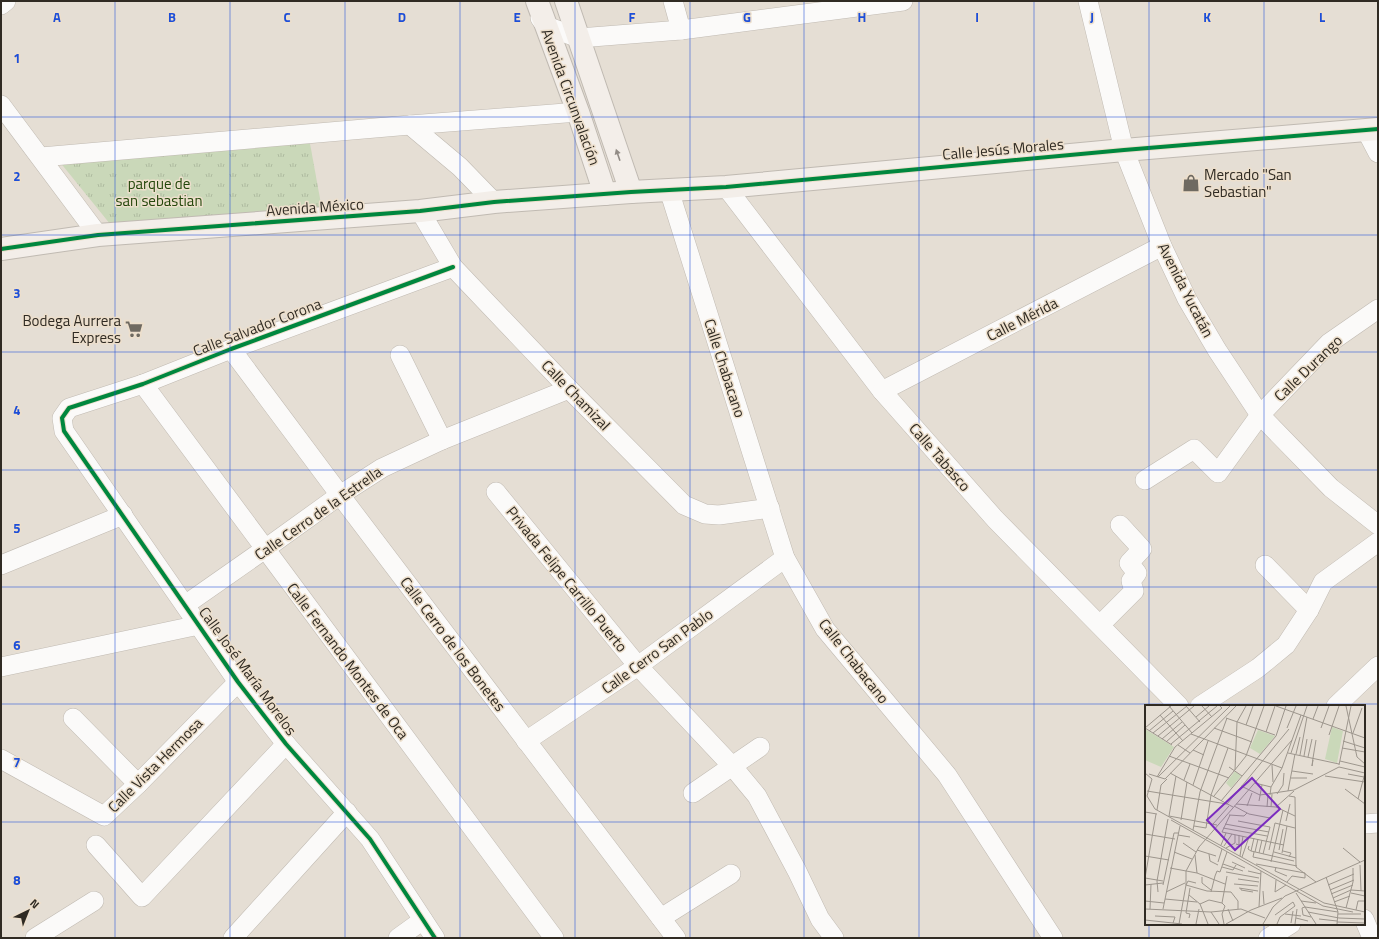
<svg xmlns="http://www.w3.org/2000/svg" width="1379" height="939" viewBox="0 0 1379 939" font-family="'Titillium Web',sans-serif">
	<defs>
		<pattern id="park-tufts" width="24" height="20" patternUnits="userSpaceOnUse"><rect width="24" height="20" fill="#cad8b9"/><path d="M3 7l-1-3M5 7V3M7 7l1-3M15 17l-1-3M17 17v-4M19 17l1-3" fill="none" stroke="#aeba9f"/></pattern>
	</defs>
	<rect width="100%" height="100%" fill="#e5ded4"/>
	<path fill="url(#park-tufts)" d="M 309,138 L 323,215 L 119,235 L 59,161 Z"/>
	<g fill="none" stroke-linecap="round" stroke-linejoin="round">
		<g stroke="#c0bab2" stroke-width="20">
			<g id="street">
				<path d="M 673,1 L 681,30"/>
				<path d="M 1088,1 L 1124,150 L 1162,246 L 1187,299 L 1217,350 L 1260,415 L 1331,488 L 1378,525"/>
				<path d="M 1,5 L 6,1"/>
				<path d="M 540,18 L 546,26 L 579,38 L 681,30 L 903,1"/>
				<path d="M 1,105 L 98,235"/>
				<path d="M 410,125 L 460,167 L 494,202"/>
				<path d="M 1366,130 L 1378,153"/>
				<path d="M 41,157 L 410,125 L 578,112"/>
				<path d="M 726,187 L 882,391 L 995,519 L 1179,706"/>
				<path d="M 669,190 L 785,558 L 825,629 L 947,775 L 1053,938"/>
				<path d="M 420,211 L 453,267 L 569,389 L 684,505 L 705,514 L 719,515 L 770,508"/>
				<path d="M 231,349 L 340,495 L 676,938"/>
				<path d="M 400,355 L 442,440"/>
				<path d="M 143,384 L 554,938"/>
				<path d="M 882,391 L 1162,246"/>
				<path d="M 1145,480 L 1194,449 L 1218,473 L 1260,415 L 1329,343 L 1378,309"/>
				<path d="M 496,492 L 638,666 L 733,767 L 757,796 L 797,871 L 820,919 L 834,938"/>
				<path d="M 1,565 L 123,515"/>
				<path d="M 1265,565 L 1309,610"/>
				<path d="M 185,605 L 265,549 L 340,495 L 382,468 L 442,440 L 569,389"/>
				<path d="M 1100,625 L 1134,591 L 1131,581 L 1137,573 L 1129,563 L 1142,549 L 1120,525"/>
				<path d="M 1,667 L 199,625"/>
				<path d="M 1200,706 L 1258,668 L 1286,645 L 1309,610 L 1323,582 L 1378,542"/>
				<path d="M 1336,706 L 1378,666"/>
				<path d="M 73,718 L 138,784"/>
				<path d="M 526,741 L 638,666 L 785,558"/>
				<path d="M 1,759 L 104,816 L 138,784 L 238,682"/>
				<path d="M 693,793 L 760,747"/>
				<path d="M 1364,824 L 1378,823"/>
				<path d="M 96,845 L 142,897 L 286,744"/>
				<path d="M 661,918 L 731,874"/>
				<path d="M 1364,919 L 1372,938"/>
				<path d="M 35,938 L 94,901"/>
				<path d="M 233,938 L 347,812"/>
				<path d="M 398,938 L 423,920"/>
				<path d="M 435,938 L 370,839 L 286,744 L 238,682 L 64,431 L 62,418 L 69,408 L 143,384 L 231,349 L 453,267"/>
				<path d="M 1268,938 L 1291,924"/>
			</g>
		</g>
		<g stroke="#c0bab2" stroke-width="24">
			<g id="secondary">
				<path d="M 537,1 L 578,112 L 605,194"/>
				<path d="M 566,1 L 631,192"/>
				<path d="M 1,249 L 98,235 L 420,211 L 494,202 L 631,192 L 726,187 L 1124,150 L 1378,129"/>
			</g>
		</g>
		<use href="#street" stroke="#fbfaf9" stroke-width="19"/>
		<use href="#secondary" stroke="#f3eee9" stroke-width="22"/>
		<g stroke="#eddfcc" stroke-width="6">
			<g id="cycleway">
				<path d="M 1,249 L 98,235 L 420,211 L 494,202 L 631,192 L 726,187 L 1124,150 L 1378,129"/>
				<path d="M 435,938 L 370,839 L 286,744 L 238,682 L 64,431 L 62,418 L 69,408 L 143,384 L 231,349 L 453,267"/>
			</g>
		</g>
		<use href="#cycleway" stroke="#00873e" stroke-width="4"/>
	</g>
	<defs><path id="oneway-solid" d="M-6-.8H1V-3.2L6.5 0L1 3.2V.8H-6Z"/></defs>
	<use fill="#928c86" href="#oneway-solid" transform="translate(618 155) rotate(-109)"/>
	<path fill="none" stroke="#1d4ed8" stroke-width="1" stroke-opacity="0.55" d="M 115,1 L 115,938M 230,1 L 230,938M 345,1 L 345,938M 460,1 L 460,938M 575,1 L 575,938M 690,1 L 690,938M 804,1 L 804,938M 919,1 L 919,938M 1034,1 L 1034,938M 1149,1 L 1149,706M 1264,1 L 1264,706M 1,117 L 1378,117M 1,235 L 1378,235M 1,352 L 1378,352M 1,470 L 1378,470M 1,587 L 1378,587M 1,704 L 1378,704M 1,822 L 1146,822M 1364,822 L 1378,822M 1149,924 L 1149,938M 1264,924 L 1264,938"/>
	<defs>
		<g id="shop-bare" transform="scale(1.38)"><path d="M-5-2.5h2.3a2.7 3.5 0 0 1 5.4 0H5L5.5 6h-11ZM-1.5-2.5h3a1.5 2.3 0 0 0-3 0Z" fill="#6f6a61" stroke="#eddfcc" stroke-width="2.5" paint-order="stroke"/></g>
		<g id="supermarket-bare" transform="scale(1.38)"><path d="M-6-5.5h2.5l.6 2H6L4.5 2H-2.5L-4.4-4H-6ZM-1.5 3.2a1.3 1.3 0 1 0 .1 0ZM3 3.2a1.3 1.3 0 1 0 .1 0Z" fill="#6f6a61" stroke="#eddfcc" stroke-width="2.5" paint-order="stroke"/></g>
	</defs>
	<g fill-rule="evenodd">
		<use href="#shop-bare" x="1191" y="183"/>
		<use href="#supermarket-bare" x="134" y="329"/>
	</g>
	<g text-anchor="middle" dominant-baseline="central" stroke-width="3" stroke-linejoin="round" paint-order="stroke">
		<g font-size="15" fill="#302b23" stroke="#eddfcc">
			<text transform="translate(571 97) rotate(70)">Avenida Circunvalación</text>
			<text transform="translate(1003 149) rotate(-5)">Calle Jesús Morales</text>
			<text transform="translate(315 207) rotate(-4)">Avenida México</text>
			<text transform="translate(1186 290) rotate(63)">Avenida Yucatán</text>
			<text transform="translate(1022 319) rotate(-27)">Calle Mérida</text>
			<text transform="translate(257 327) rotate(-21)">Calle Salvador Corona</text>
			<text transform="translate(725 368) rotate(72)">Calle Chabacano</text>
			<text transform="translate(1308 368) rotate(-44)">Calle Durango</text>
			<text transform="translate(576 395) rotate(46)">Calle Chamizal</text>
			<text transform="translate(940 457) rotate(49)">Calle Tabasco</text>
			<text transform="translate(318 513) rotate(-35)">Calle Cerro de la Estrella</text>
			<text transform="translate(567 579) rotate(51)">Privada Felipe Carrillo Puerto</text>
			<text transform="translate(453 644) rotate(53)">Calle Cerro de los Bonetes</text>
			<text transform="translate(657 651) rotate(-36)">Calle Cerro San Pablo</text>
			<text transform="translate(348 661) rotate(53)">Calle Fernando Montes de Oca</text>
			<text transform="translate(854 661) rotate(52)">Calle Chabacano</text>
			<text transform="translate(248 671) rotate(54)">Calle José María Morelos</text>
			<text transform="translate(155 765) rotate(-45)">Calle Vista Hermosa</text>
		</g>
		<g font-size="15" fill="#302b23" stroke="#eddfcc" text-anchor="start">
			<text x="1204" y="174">Mercado "San<tspan x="1204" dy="17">Sebastian"</tspan></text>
			<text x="121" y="320" text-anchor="end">Bodega Aurrera<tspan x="121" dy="17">Express</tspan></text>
		</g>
		<g font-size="15" fill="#24470b" stroke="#eddfcc">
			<text x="159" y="183">parque de<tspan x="159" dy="17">san sebastian</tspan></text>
		</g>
	</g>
	<g transform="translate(1145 705)">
		<rect width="220" height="220" fill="#e5ded4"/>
		<path d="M 113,25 L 130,31 L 115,49 L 105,43 Z" fill="#cad8b9"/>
		<path d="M 187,22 L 198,26 L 192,58 L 180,54 Z" fill="#cad8b9"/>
		<path d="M 0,24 L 29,42 L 16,62 L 0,55 ZM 90,66 L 96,71 L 86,83 L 81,78 Z" fill="#cad8b9"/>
		<path fill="none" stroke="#9d968d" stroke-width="1" d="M 24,1 L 47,28M 41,1 L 55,17M 57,1 L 67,12M 131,1 L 220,33M 201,1 L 212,52 L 220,59M 15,10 L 38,36M 51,12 L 64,1M 81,13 L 130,30M 168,14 L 173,1M 101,20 L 108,1M 0,23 L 27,40M 0,23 L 26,1M 69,23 L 107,37M 142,23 L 151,1M 176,23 L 184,1M 4,26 L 28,6M 121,27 L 130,1M 8,28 L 42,1M 208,28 L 217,3M 46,29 L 137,63M 184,30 L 194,1M 13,31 L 49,1M 17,34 L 37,17M 198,36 L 220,43M 21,37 L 40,20M 26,39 L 72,1M 33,40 L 45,48M 197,43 L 220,47M 48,45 L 59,50M 143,48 L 194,59M 146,48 L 162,1M 151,49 L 155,32M 155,50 L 162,12M 24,51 L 84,73M 159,51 L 162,34M 163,52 L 167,34M 168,53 L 171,35M 168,55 L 167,61 L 168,53M 195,56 L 220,62M 127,60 L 128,77M 194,60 L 206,1M 84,62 L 97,71M 194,62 L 220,68M 90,65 L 92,17 L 101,1M 147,66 L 168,69M 0,68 L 7,74 L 2,91 L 10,104 L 179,198 L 220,207M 25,68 L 88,102M 4,69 L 20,74M 203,69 L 219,72M 31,71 L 24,111 L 72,120M 180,71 L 220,77M 12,72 L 30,42 L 77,3 L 75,1M 13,72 L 85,1M 146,73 L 162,73M 20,74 L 91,1M 39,75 L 45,59M 110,78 L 126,82M 48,80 L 63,36M 96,81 L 115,90 L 149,85 L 194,62M 200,84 L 220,99M 2,86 L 82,99 L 144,24M 143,86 L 150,49M 132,89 L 138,80 L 139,68M 125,90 L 126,82 L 137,63 L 156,10M 69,91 L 101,51 L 119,1M 144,91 L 150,92 L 151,162 L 171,177M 213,94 L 220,68M 76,96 L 131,31 L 141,1M 114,96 L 117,80M 91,99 L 131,102 L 149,86M 89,101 L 104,109 L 125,113M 102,101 L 107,88M 122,102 L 123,90M 126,102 L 127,89M 131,102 L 150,111M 12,105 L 16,80 L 22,74M 0,107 L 12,109M 84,110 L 99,111 L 102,108M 85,110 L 77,127 L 139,140M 26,115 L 178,201 L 208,207M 36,115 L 42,77M 93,116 L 125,122 L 118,149M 141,116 L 145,99M 68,119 L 84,101M 80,119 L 124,127M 49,121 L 61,123 L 66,90 L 83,43M 78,123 L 122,131M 48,125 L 55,87 L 82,13M 0,129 L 30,134M 33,130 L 45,132M 38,138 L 51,147M 91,139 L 94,140 L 94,130M 76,140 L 81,128M 79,141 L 87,129M 104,141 L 103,144 L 106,146 L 149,156M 81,143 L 90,138 L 90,130M 198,143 L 215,157M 52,145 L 71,151M 124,145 L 130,118 L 150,123M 134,145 L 138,124M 106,146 L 109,133M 138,146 L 146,148 L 144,152M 29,147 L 47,154M 109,147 L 108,152 L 152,161M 110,147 L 113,134M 129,147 L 151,153M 114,148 L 117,135M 137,148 L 142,121M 64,149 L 65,156 L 73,160M 50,150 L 52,168M 0,151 L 24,155M 95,151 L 98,131M 97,152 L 104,132M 73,157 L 77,144M 87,157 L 100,163M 126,157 L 138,105M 78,159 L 98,166M 111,159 L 160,168 L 160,173 L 147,171 L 142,177M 215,160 L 216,186M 77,162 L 88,165 L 91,160M 131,162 L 130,166 L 142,171M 25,163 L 52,168 L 80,179M 103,166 L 116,169M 81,167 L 114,173M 57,172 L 57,178 L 66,185M 181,172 L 193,207 L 192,219M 0,173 L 11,109M 0,173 L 18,176M 93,174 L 114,177M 89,179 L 113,181M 0,180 L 18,178M 18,180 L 29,128 L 34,128M 41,180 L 41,166 L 54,142 L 147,35M 41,180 L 62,186 L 86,187 L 93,196 L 93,204M 183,180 L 209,169M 94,183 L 113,186M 96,183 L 96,185 L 108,187M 185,185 L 209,175M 118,186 L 119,199M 13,187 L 12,176 L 23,114M 21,187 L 40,178M 66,187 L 70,171 L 72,166 L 75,167 L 82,147M 130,187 L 141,180M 130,187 L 131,175M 151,188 L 171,219M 206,188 L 220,191M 186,189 L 208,180M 44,190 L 55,199 L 63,219M 188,193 L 206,185 L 220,186M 20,194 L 52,197M 0,196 L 19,198M 156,196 L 171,198M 189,197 L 205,191M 77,198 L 82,171M 77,198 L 80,201 L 77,209 L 79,219M 55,199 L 64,195 L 77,198M 114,202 L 116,166M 160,202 L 193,207M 160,202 L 157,203 L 158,210 L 166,212M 201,203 L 208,177 L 208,163M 0,204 L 66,207 L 96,204 L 120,213M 5,204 L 6,179M 18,204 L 35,121M 83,204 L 88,216M 211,205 L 213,196 L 220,196M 66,207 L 74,219M 163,207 L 194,213 L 220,214M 140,209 L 156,211M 193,209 L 216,209M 130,210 L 148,197 L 150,201 L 135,212 L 132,219M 10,211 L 30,212 L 28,218M 44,213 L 45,209 L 41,208 L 45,183M 151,213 L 163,216M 174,214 L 192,216M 0,215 L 37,219M 192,217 L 220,218M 146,218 L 148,206M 34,219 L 41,180 L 43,176 L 51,178M 51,219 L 54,204M 81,219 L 106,205 L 137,193M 118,219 L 128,202 L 140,191 L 220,155M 150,219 L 152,204"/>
		<path fill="#7b2cbf" fill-opacity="0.15" stroke="#7b2cbf" stroke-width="2" d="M 107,73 L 135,104 L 90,145 L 62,115 Z"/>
		<rect width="220" height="220" fill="none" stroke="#302b23" stroke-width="2"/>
	</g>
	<g font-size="13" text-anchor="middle" font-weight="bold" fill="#1d4ed8" stroke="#eddfcc" stroke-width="3" stroke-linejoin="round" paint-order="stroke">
		<text x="57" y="22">A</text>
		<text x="172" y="22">B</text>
		<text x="287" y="22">C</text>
		<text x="402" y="22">D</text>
		<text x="517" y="22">E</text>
		<text x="632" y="22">F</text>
		<text x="747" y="22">G</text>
		<text x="862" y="22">H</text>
		<text x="977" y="22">I</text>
		<text x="1092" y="22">J</text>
		<text x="1207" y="22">K</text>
		<text x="1322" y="22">L</text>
		<text x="17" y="63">1</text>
		<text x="17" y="181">2</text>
		<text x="17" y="298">3</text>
		<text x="17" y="415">4</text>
		<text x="17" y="533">5</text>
		<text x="17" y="650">6</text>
		<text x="17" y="767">7</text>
		<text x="17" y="885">8</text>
	</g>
	<rect width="1379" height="939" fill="none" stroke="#302b23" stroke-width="4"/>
	<g transform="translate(28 911) rotate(43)" stroke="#eddfcc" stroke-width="3" paint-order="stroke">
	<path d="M0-3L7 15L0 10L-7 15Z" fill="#302b23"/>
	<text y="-6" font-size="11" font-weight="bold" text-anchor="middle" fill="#302b23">N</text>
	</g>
</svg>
